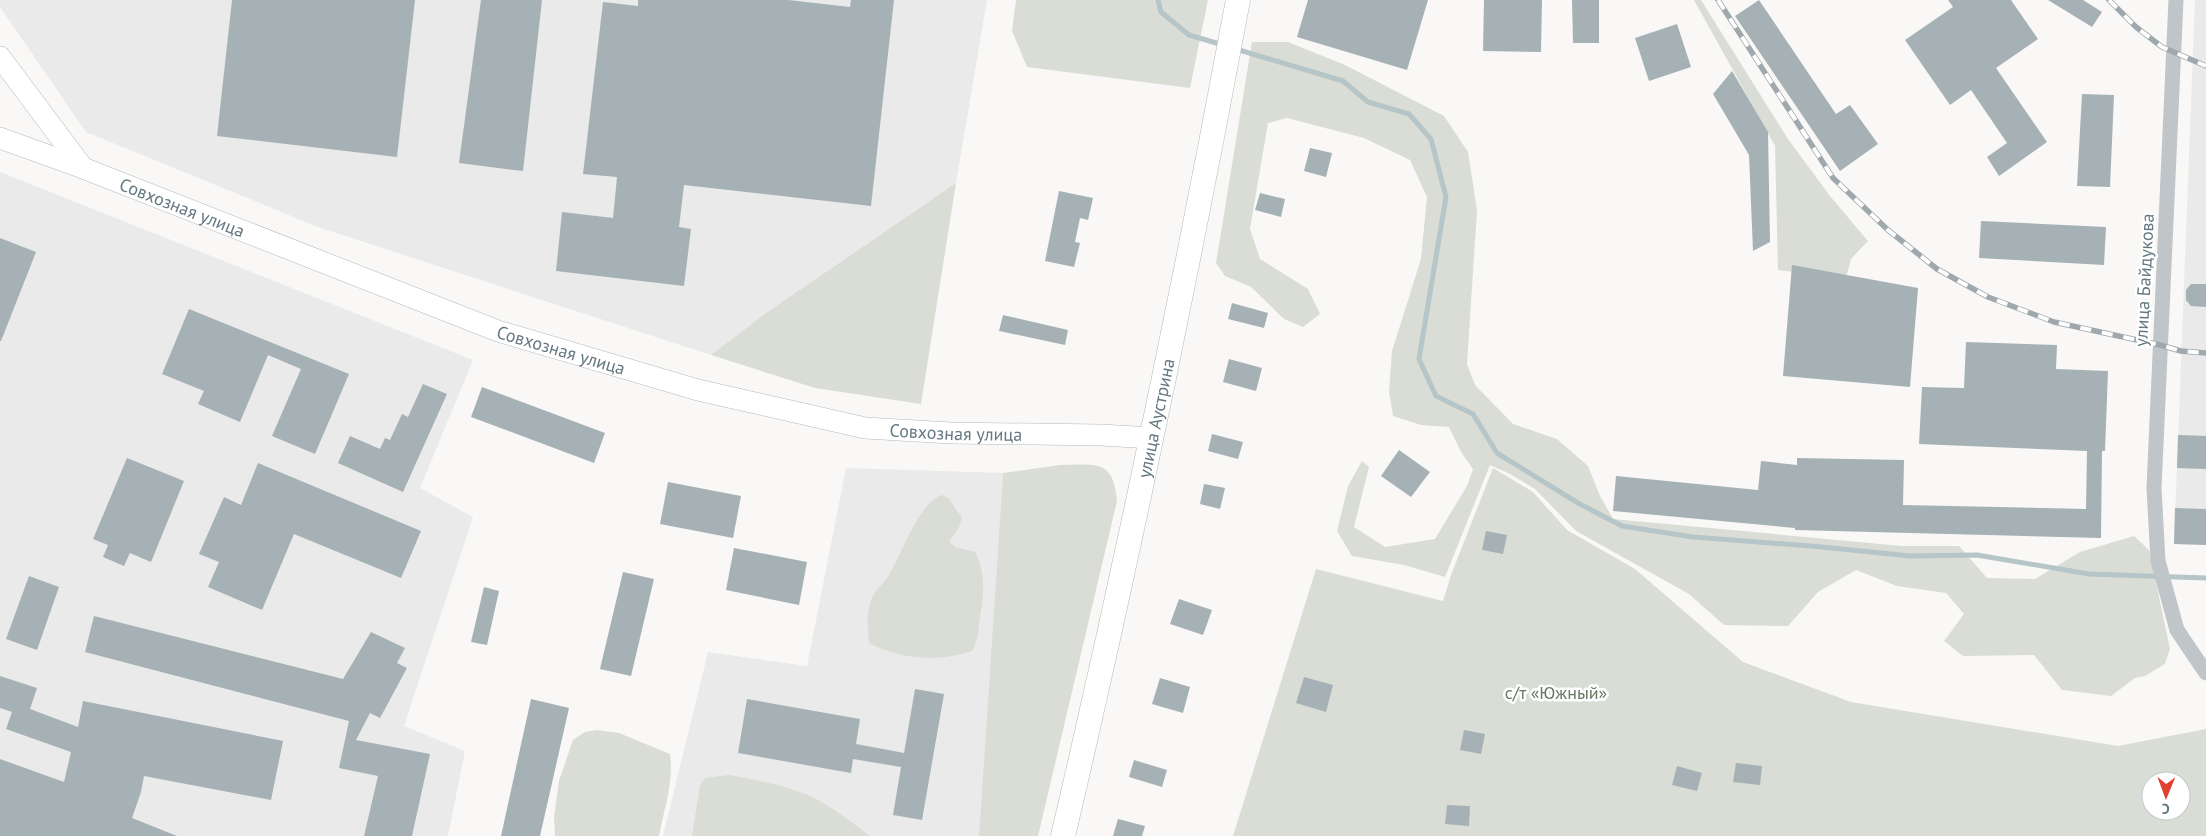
<svg xmlns="http://www.w3.org/2000/svg" width="2206" height="836" viewBox="0 0 2206 836" font-family="'PT Sans',sans-serif">
	<rect width="100%" height="100%" fill="#f9f8f6"/>
	<g fill="#e9eae9">
		<path d="M 0,0 L 987,0 L 956,183 L 766,313 L 711,355 L 318,227 L 86,132 L 0,7 Z"/>
		<path d="M 2195,0 L 2206,0 L 2206,545 L 2174,544 Z"/>
		<path d="M 0,172 L 473,360 L 420,488 L 473,517 L 404,726 L 465,751 L 448,836 L 0,836 Z"/>
		<path d="M 846,468 L 1003,473 L 979,836 L 663,836 L 708,652 L 807,666 Z"/>
	</g>
	<g fill="#d9ddd5" fill-rule="evenodd">
		<path d="M 1016,0 L 1208,0 L 1190,88 L 1027,67 L 1012,31 Z"/>
		<path d="M 1694,0 L 1701,0 L 1788,139 L 1830,196 L 1868,241 L 1851,259 L 1846,278 L 1778,270 L 1775,146 Z"/>
		<path d="M 1252,42 L 1288,42 L 1345,65 L 1444,116 L 1468,152 L 1477,210 L 1467,364 L 1475,385 L 1513,424 L 1557,439 L 1588,466 L 1600,496 L 1613,519 L 1902,546 L 1959,546 L 1987,578 L 2035,579 L 2080,552 L 2134,536 L 2149,550 L 2170,649 L 2165,664 L 2145,676 L 2135,678 L 2111,696 L 2062,690 L 2034,655 L 1963,656 L 1944,641 L 1964,614 L 1946,593 L 1897,586 L 1856,570 L 1818,592 L 1788,626 L 1724,625 L 1689,594 L 1576,531 L 1535,489 L 1510,474 L 1490,465 L 1445,577 L 1404,565 L 1352,556 L 1337,531 L 1348,486 L 1362,461 L 1369,467 L 1354,527 L 1385,547 L 1435,539 L 1467,486 L 1473,469 L 1461,452 L 1449,427 L 1421,425 L 1393,416 L 1389,392 L 1392,351 L 1421,259 L 1427,197 L 1410,160 L 1364,138 L 1287,118 L 1268,123 L 1250,229 L 1260,259 L 1308,289 L 1320,314 L 1303,327 L 1284,319 L 1251,287 L 1225,276 L 1216,263 Z"/>
		<path d="M 956,183 L 921,404 L 815,388 L 711,355 L 766,313 Z"/>
		<path d="M 1060,465 C 1096,465 1113,458 1117,501 L 1038,836 L 979,836 L 1003,473 Z"/>
		<path d="M 1493,468 L 1533,492 L 1567,530 L 1635,569 L 1743,662 L 1851,702 L 2118,746 L 2206,729 L 2206,836 L 1233,836 L 1316,569 L 1443,601 L 1451,575 ZM 2151,781 L 2181,781 L 2181,811 L 2151,811 Z"/>
		<path d="M 942,495 L 949,499 L 962,518 L 959,527 L 949,542 L 955,547 L 975,552 C 986,574 984,594 980,617 C 978,629 979,640 972,651 C 937,663 901,659 869,643 C 868,629 866,614 871,600 C 874,592 882,585 887,578 C 901,557 918,503 942,495 Z"/>
		<path d="M 597,730 L 619,733 L 670,754 C 674,781 664,810 659,836 L 555,836 L 554,817 L 559,781 L 573,740 L 585,732 Z"/>
		<path d="M 729,775 C 756,780 783,785 808,795 C 830,805 851,822 870,836 L 692,836 L 700,786 L 705,778 Z"/>
	</g>
	<g fill="none" stroke-linecap="round" stroke-linejoin="round">
		<g stroke="#b6c5c7" stroke-width="5">
			<path d="M 1158,0 L 1161,12 L 1189,35 L 1223,45"/>
			<path d="M 1236,49 L 1343,81 L 1368,102 L 1409,114 L 1431,139 L 1446,197 L 1419,359 L 1436,396 L 1473,414 L 1497,453 L 1578,503 L 1622,526 L 1693,537 L 1822,547 L 1910,556 L 1977,555 L 2089,574 L 2206,578"/>
		</g>
	</g>
	<g fill="#a6b1b5">
		<path d="M 232,0 L 415,0 L 397,157 L 217,136 Z"/>
		<path d="M 481,0 L 542,0 L 523,171 L 459,163 Z"/>
		<path d="M 638,0 L 788,0 L 850,7 L 851,0 L 894,0 L 871,206 L 684,185 L 679,227 L 691,229 L 684,286 L 556,271 L 562,212 L 613,218 L 617,177 L 583,174 L 603,2 L 638,6 Z"/>
		<path d="M 1308,0 L 1428,0 L 1407,70 L 1297,37 Z"/>
		<path d="M 1484,0 L 1542,0 L 1541,52 L 1483,51 Z"/>
		<path d="M 1572,0 L 1599,0 L 1599,43 L 1573,43 Z"/>
		<path d="M 1759,0 L 1836,114 L 1850,105 L 1878,144 L 1840,171 L 1735,16 Z"/>
		<path d="M 1948,0 L 2011,0 L 2038,39 L 1996,68 L 2047,142 L 1999,176 L 1987,157 L 2007,143 L 1971,90 L 1950,105 L 1905,40 L 1953,7 Z"/>
		<path d="M 2048,0 L 2083,0 L 2102,12 L 2092,27 Z"/>
		<path d="M 1677,24 L 1691,67 L 1649,81 L 1635,38 Z"/>
		<path d="M 1732,71 L 1768,132 L 1770,242 L 1753,251 L 1749,155 L 1713,94 Z"/>
		<path d="M 2082,94 L 2114,95 L 2110,187 L 2077,186 Z"/>
		<path d="M 1310,148 L 1332,153 L 1326,177 L 1304,171 Z"/>
		<path d="M 1059,191 L 1093,198 L 1088,220 L 1080,218 L 1075,242 L 1080,243 L 1074,267 L 1045,261 Z"/>
		<path d="M 1260,193 L 1285,199 L 1281,217 L 1255,210 Z"/>
		<path d="M 1981,221 L 2106,227 L 2104,265 L 1979,258 Z"/>
		<path d="M 0,238 L 36,252 L 1,341 L 0,341 Z"/>
		<path d="M 1792,265 L 1918,288 L 1910,387 L 1783,376 Z"/>
		<path d="M 2191,284 L 2206,284 L 2206,307 L 2191,306 L 2186,300 L 2186,290 Z"/>
		<path d="M 1232,303 L 1268,313 L 1264,328 L 1228,319 Z"/>
		<path d="M 189,309 L 349,374 L 315,454 L 272,436 L 301,369 L 268,355 L 240,422 L 198,404 L 204,391 L 162,374 Z"/>
		<path d="M 1003,315 L 1068,330 L 1065,345 L 999,331 Z"/>
		<path d="M 1966,342 L 2057,345 L 2056,369 L 2108,371 L 2105,451 L 2102,451 L 2101,538 L 1795,530 L 1795,528 L 1613,511 L 1616,476 L 1758,490 L 1761,461 L 1797,465 L 1797,458 L 1904,460 L 1903,505 L 2086,509 L 2087,451 L 1919,444 L 1922,387 L 1964,388 Z"/>
		<path d="M 1229,359 L 1262,368 L 1256,391 L 1223,382 Z"/>
		<path d="M 423,384 L 447,394 L 403,492 L 338,463 L 350,436 L 380,449 L 385,438 L 390,440 L 402,414 L 408,417 Z"/>
		<path d="M 482,387 L 605,433 L 594,463 L 471,417 Z"/>
		<path d="M 1212,434 L 1243,442 L 1238,459 L 1208,451 Z"/>
		<path d="M 2178,435 L 2206,436 L 2206,469 L 2177,468 Z"/>
		<path d="M 1399,450 L 1430,472 L 1411,497 L 1381,476 Z"/>
		<path d="M 127,458 L 184,481 L 151,562 L 130,553 L 124,566 L 103,557 L 108,545 L 93,539 Z"/>
		<path d="M 258,463 L 421,531 L 401,578 L 294,534 L 262,610 L 208,587 L 219,562 L 199,554 L 224,497 L 241,505 Z"/>
		<path d="M 668,482 L 741,496 L 733,538 L 660,524 Z"/>
		<path d="M 1204,484 L 1225,488 L 1220,509 L 1200,504 Z"/>
		<path d="M 2175,508 L 2206,509 L 2206,545 L 2174,544 Z"/>
		<path d="M 1486,531 L 1507,535 L 1503,554 L 1482,550 Z"/>
		<path d="M 734,548 L 807,562 L 799,605 L 726,590 Z"/>
		<path d="M 623,572 L 654,579 L 631,676 L 600,669 Z"/>
		<path d="M 29,576 L 59,587 L 37,650 L 6,639 Z"/>
		<path d="M 484,587 L 499,591 L 487,645 L 471,642 Z"/>
		<path d="M 1179,599 L 1212,610 L 1203,635 L 1170,624 Z"/>
		<path d="M 94,616 L 343,679 L 371,632 L 405,648 L 397,663 L 407,668 L 380,718 L 370,713 L 356,740 L 430,754 L 412,836 L 364,836 L 378,776 L 339,768 L 349,721 L 85,652 Z"/>
		<path d="M 0,676 L 37,688 L 30,709 L 78,727 L 83,701 L 283,741 L 271,800 L 144,776 L 141,792 L 132,818 L 177,836 L 0,836 L 0,759 L 64,782 L 71,752 L 6,729 L 12,712 L 0,708 Z"/>
		<path d="M 1304,677 L 1333,685 L 1326,712 L 1296,703 Z"/>
		<path d="M 1160,678 L 1190,687 L 1183,713 L 1152,704 Z"/>
		<path d="M 915,689 L 944,694 L 922,820 L 893,815 L 901,767 L 853,759 L 851,773 L 738,753 L 747,699 L 860,719 L 856,744 L 904,753 Z"/>
		<path d="M 531,699 L 569,708 L 540,836 L 501,836 Z"/>
		<path d="M 1464,730 L 1485,734 L 1481,754 L 1460,750 Z"/>
		<path d="M 1134,760 L 1167,770 L 1162,787 L 1129,777 Z"/>
		<path d="M 1736,763 L 1762,766 L 1760,785 L 1733,782 Z"/>
		<path d="M 1677,766 L 1702,773 L 1697,791 L 1672,785 Z"/>
		<path d="M 1447,805 L 1470,806 L 1469,826 L 1445,824 Z"/>
		<path d="M 1118,819 L 1145,826 L 1142,836 L 1113,836 Z"/>
	</g>
	<g fill="none" stroke-linecap="round" stroke-linejoin="round">
		<g stroke="#b2b9bd" stroke-width="22">
			<g id="secondary">
				<path d="M 0,57 L 83,168"/>
				<path id="s1" d="M 0,138 L 83,168 L 498,331 L 698,390 L 865,428 L 951,433 L 1101,435 L 1152,438"/>
			</g>
		</g>
		<g stroke="#b3b9bc" stroke-width="25">
			<g id="primary">
				<path id="s2" d="M 1063,836 C 1128,559 1186,280 1238,0"/>
			</g>
		</g>
		<path stroke="#bfc5c8" stroke-width="15" d="M 2176,0 L 2154,488 L 2158,561 L 2177,630 L 2206,673"/>
		<use href="#secondary" stroke="#fff" stroke-width="21"/>
		<use href="#primary" stroke="#fff" stroke-width="24"/>
		<g stroke="#9fa8ad" stroke-width="5.5">
			<g id="rail">
				<path d="M 1718,0 L 1833,178 L 1888,230 L 1937,269 L 1988,297 L 2054,322 L 2160,345 L 2181,351 L 2206,353"/>
				<path d="M 2109,0 L 2136,27 L 2162,47 L 2206,66"/>
			</g>
		</g>
		<use href="#rail" stroke="#fff" stroke-width="4" stroke-dasharray="11" stroke-linecap="butt"/>
	</g>
	<g text-anchor="middle" dominant-baseline="central" stroke-width="5" stroke-linejoin="round" paint-order="stroke">
		<g font-size="18" fill="#647881" stroke="#fff">
			<text stroke="none"><textPath href="#s1" startOffset="195">Совхозная улица</textPath></text>
			<text transform="translate(2144 280) rotate(-87)">улица Байдукова</text>
			<text stroke="none"><textPath href="#s1" startOffset="600">Совхозная улица</textPath></text>
			<text stroke="none"><textPath href="#s2" startOffset="428">улица Аустрина</textPath></text>
			<text stroke="none"><textPath href="#s1" startOffset="1005">Совхозная улица</textPath></text>
		</g>
		<g font-size="18" fill="#697963" stroke="#fff">
			<text x="1556" y="692">с/т «Южный»</text>
		</g>
	</g>
	<g transform="translate(2166 796) rotate(181)"><circle r="24" fill="#ffffff" stroke="#c1c9cd"/>
	<path d="M0-4L9 19L0 12L-9 19Z" fill="#e1402e"/>
	<text y="-8" font-size="14" font-weight="bold" text-anchor="middle" fill="#647881">С</text>
	</g>
</svg>
